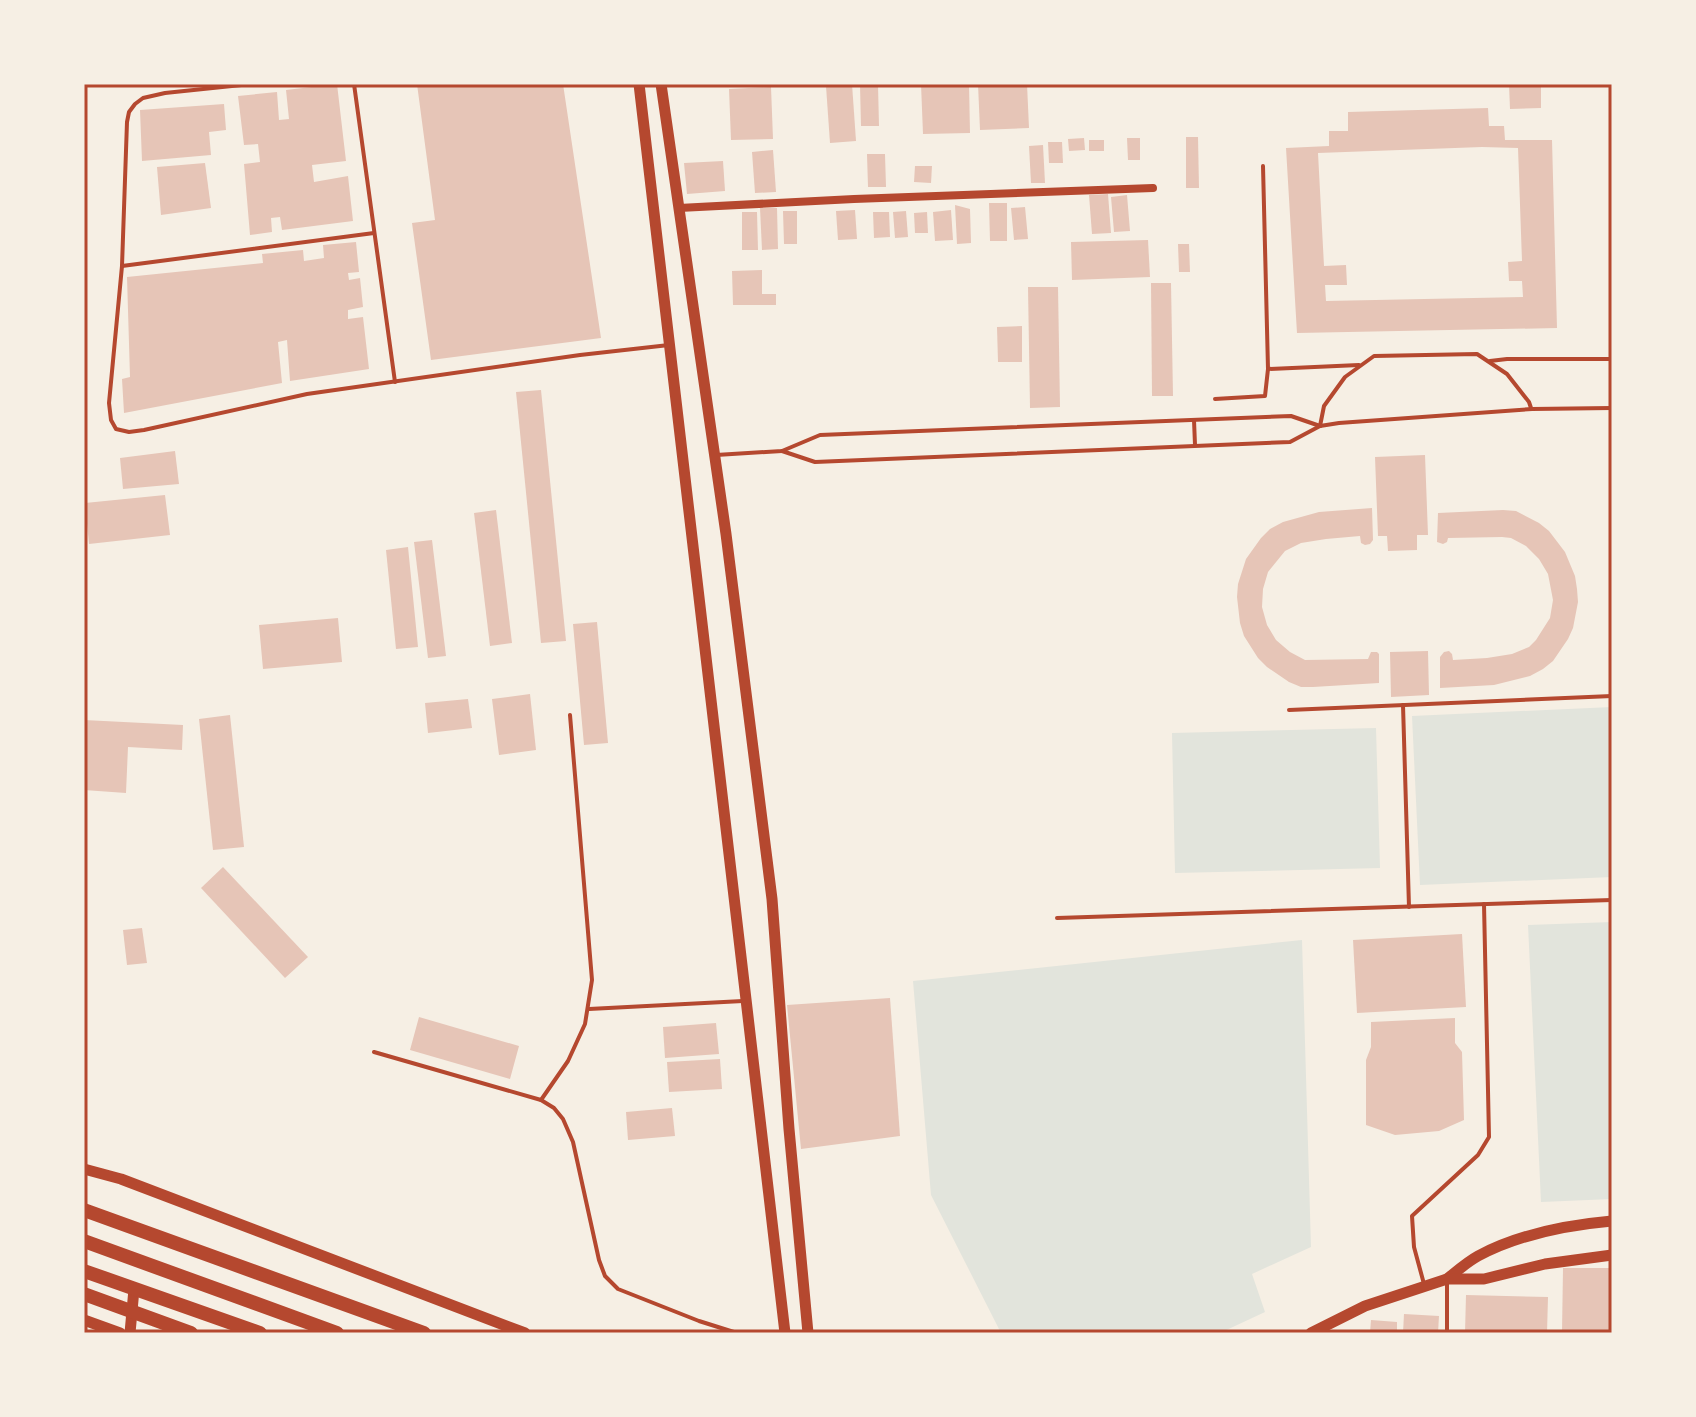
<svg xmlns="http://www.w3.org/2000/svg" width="1696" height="1417" viewBox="0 0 1696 1417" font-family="'IBM Plex Serif',serif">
	<rect width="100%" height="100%" fill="#f6efe4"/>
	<g fill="#e2e4dc">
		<path d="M 1612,707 L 1612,877 L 1420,885 L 1412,716 Z"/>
		<path d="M 1376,728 L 1380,868 L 1175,873 L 1172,733 Z"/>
		<path d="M 1612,922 L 1612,1199 L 1541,1202 L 1528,925 Z"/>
		<path d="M 1302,940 L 1311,1247 L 1252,1274 L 1265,1312 L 1220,1333 L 1001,1333 L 931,1195 L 913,981 Z"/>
	</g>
	<g fill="#e6c5b7" fill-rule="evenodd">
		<path d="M 337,84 L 346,161 L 312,165 L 314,182 L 348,176 L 353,221 L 282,230 L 280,217 L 271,218 L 272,232 L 250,235 L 244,164 L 260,162 L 258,144 L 244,145 L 238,96 L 277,92 L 279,120 L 289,119 L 286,90 Z"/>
		<path d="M 417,84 L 563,84 L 601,338 L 431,360 L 412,223 L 435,220 Z"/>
		<path d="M 852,84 L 856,141 L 830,143 L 826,86 Z"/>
		<path d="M 921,84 L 969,84 L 970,133 L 923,134 Z"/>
		<path d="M 978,84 L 1027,84 L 1029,128 L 980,130 Z"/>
		<path d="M 1509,84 L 1541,84 L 1541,108 L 1510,109 Z"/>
		<path d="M 860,85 L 878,85 L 879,126 L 861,126 Z"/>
		<path d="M 771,87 L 773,139 L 731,140 L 729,89 Z"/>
		<path d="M 224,104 L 226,130 L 209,132 L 211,155 L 142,161 L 140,110 Z"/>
		<path d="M 1488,108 L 1489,126 L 1504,126 L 1505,140 L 1552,140 L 1557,328 L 1297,333 L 1286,148 L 1329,146 L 1329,131 L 1348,131 L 1348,112 ZM 1482,147 L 1518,148 L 1522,261 L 1508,262 L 1509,281 L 1522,281 L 1523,297 L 1326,301 L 1325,285 L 1347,285 L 1346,265 L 1324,266 L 1318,153 Z"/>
		<path d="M 1186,137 L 1198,137 L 1199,188 L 1186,188 Z"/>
		<path d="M 1084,138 L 1085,150 L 1069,151 L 1068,139 Z"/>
		<path d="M 1127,138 L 1140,138 L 1140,160 L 1128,160 Z"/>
		<rect x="1089" y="140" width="15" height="11"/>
		<path d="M 1048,142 L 1062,142 L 1063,163 L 1049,163 Z"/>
		<path d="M 1043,145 L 1045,183 L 1031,183 L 1029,146 Z"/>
		<path d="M 773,150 L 776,192 L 755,193 L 752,152 Z"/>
		<path d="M 867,154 L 885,154 L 886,187 L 868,187 Z"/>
		<path d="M 723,161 L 725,191 L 687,194 L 684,163 Z"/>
		<path d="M 205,163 L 211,208 L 161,215 L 157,167 Z"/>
		<path d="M 915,166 L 932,166 L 931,183 L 914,182 Z"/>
		<path d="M 1108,194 L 1111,233 L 1092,234 L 1089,195 Z"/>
		<path d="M 1127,195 L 1130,231 L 1114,232 L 1111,197 Z"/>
		<path d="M 989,203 L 1007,203 L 1007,241 L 990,241 Z"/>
		<path d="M 955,205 L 970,209 L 971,243 L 957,244 Z"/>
		<path d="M 1025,207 L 1028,239 L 1014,240 L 1011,208 Z"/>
		<path d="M 760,208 L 777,208 L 778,249 L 762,250 Z"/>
		<path d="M 855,210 L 857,239 L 838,240 L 836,211 Z"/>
		<path d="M 951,210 L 953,240 L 935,241 L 933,212 Z"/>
		<path d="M 783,211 L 797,211 L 797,244 L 784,244 Z"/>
		<path d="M 906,211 L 908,237 L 895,238 L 893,212 Z"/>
		<path d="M 742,212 L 757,212 L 758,250 L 742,250 Z"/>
		<path d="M 873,212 L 889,212 L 890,237 L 874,238 Z"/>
		<path d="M 927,212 L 928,233 L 915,233 L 914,213 Z"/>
		<path d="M 1148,240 L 1150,277 L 1072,280 L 1071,242 Z"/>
		<path d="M 356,242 L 359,272 L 348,273 L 349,280 L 360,278 L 363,307 L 348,310 L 348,319 L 363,317 L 369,369 L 290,381 L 287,340 L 278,342 L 282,383 L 124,413 L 122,379 L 130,377 L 127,277 L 263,263 L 262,254 L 303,250 L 304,261 L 324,258 L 323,245 Z"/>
		<path d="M 1178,244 L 1189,244 L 1190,272 L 1179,272 Z"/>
		<path d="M 762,270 L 762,294 L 776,294 L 776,305 L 733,305 L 732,271 Z"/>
		<path d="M 1151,283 L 1171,283 L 1173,396 L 1152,396 Z"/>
		<path d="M 1028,287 L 1058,287 L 1060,407 L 1030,408 Z"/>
		<path d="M 1022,326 L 1022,362 L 998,362 L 997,327 Z"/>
		<path d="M 541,390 L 566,641 L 541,643 L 516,392 Z"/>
		<path d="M 175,451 L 179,484 L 123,489 L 120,458 Z"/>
		<path d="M 1425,455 L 1428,535 L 1417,535 L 1417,550 L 1388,551 L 1387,536 L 1378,536 L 1375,457 Z"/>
		<path d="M 165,495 L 170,535 L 89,544 L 85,503 Z"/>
		<path d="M 1372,508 L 1373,540 L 1370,544 L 1365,545 L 1361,543 L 1360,536 L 1326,539 L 1301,543 L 1285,551 L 1268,572 L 1263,589 L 1262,607 L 1267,625 L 1276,640 L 1290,652 L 1305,660 L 1368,659 L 1371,652 L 1377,652 L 1379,654 L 1379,683 L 1313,687 L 1301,687 L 1289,682 L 1267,667 L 1258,658 L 1244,636 L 1240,623 L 1237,597 L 1238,584 L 1246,559 L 1261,538 L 1270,529 L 1283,522 L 1319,512 Z"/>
		<path d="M 496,510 L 512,643 L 490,646 L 474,513 Z"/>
		<path d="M 1503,510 L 1516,511 L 1539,523 L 1549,531 L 1565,552 L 1575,576 L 1577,589 L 1578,602 L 1573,628 L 1568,639 L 1553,661 L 1543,669 L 1530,676 L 1494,685 L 1440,688 L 1440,657 L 1444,652 L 1449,651 L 1452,654 L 1453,660 L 1487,658 L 1512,654 L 1529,647 L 1536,640 L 1550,618 L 1553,600 L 1548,574 L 1539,559 L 1526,546 L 1511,538 L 1502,537 L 1448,538 L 1447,542 L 1443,544 L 1437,542 L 1438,513 Z"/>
		<path d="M 432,540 L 446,656 L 428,658 L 414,542 Z"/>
		<path d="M 408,547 L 418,647 L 396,649 L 386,550 Z"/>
		<path d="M 338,618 L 342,662 L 263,669 L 259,625 Z"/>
		<path d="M 597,622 L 608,743 L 584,745 L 573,624 Z"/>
		<path d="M 1428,651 L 1429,695 L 1391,697 L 1390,652 Z"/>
		<path d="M 530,694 L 536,750 L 499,755 L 492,699 Z"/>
		<path d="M 468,699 L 472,728 L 428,733 L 425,703 Z"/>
		<path d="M 230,715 L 244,847 L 213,850 L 199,719 Z"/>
		<path d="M 84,720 L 183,725 L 182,750 L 128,747 L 126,793 L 84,790 Z"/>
		<path d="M 223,867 L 308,957 L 285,978 L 201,888 Z"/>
		<path d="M 142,928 L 147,963 L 127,965 L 123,930 Z"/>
		<path d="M 1462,934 L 1466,1007 L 1357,1013 L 1353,940 Z"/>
		<path d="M 890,998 L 900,1136 L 801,1149 L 787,1005 Z"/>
		<path d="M 419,1017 L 519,1046 L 510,1079 L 410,1050 Z"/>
		<path d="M 1455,1018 L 1455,1043 L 1462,1052 L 1464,1120 L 1439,1131 L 1395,1135 L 1366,1125 L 1366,1060 L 1371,1047 L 1371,1022 Z"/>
		<path d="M 716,1023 L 719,1054 L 665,1058 L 663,1027 Z"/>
		<path d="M 720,1059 L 722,1089 L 669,1092 L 667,1062 Z"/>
		<path d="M 672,1108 L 675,1136 L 628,1140 L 626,1112 Z"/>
		<path d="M 1563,1268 L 1612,1268 L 1612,1333 L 1562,1333 Z"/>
		<path d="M 1466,1295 L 1548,1297 L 1547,1333 L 1465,1333 Z"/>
		<path d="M 1404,1314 L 1439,1316 L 1438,1333 L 1403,1333 Z"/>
		<path d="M 1371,1320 L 1397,1322 L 1397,1333 L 1370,1333 Z"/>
	</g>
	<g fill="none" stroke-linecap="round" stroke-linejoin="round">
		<g stroke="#b5482f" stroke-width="4">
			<path d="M 251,84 L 165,93 L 143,98 L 135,104 L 129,112 L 127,122 L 122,266 L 109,403 L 111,420 L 116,429 L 129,432 L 144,430 L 307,394 L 580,355 L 669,345"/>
			<path d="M 354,84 L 395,382"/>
			<path d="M 1611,84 L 1612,235"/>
			<path d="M 122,266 L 374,233"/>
			<path d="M 1490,361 L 1507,359 L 1612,359"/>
			<path d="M 1268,369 L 1359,365"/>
			<path d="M 1215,399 L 1265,396 L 1268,369 L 1263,166"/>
			<path d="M 1194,420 L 1195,445"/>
			<path d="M 1320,426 L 1324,406 L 1345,377 L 1374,356 L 1477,354 L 1507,374 L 1529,402 L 1531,408"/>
			<path d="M 782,451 L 815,462 L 1290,442 L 1320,426 L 1339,423 L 1532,409 L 1612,408"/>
			<path d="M 716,455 L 782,451 L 820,435 L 1291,416 L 1320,426"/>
			<path d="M 1403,705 L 1409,907"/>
			<path d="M 1289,710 L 1612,696"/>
			<path d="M 1057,918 L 1612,900"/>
			<path d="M 589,1009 L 743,1001"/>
			<path d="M 374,1052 L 541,1100 L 554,1108 L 563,1119 L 573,1142 L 599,1260 L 605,1276 L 618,1289 L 699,1321 L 737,1333"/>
			<path d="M 541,1100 L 568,1061 L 585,1024 L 592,980 L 570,715"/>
			<path d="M 1447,1279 L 1447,1333"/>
			<path d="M 1424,1284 L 1414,1247 L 1412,1216 L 1478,1155 L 1489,1137 L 1484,904"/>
		</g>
		<path stroke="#b5482f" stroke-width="8" d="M 679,208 L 854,199 L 1153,188"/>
		<g stroke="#b5482f" stroke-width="11">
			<path d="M 639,84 L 785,1333"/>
			<path d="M 661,84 L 726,534 L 772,899 L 789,1129 L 808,1333"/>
			<path d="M 84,1169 L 121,1179 L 525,1333"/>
			<path d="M 1447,1279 C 1457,1271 1467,1262 1478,1256 C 1519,1234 1567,1225 1612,1221"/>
			<path d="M 84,1320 L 120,1333"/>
			<path d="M 130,1333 L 134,1289"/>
			<path d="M 1311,1333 L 1365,1306 L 1447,1279 L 1484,1279 L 1545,1264 L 1612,1255"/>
		</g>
		<g stroke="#b5482f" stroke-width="14">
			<path d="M 84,1210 L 424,1333"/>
			<path d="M 84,1241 L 337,1333"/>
			<path d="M 84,1271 L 260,1333"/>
			<path d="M 84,1294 L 191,1333"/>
		</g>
	</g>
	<rect width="1696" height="1417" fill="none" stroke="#f6efe4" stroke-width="172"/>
	<rect x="86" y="86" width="1524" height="1245" fill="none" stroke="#b5482f" stroke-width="3"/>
</svg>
